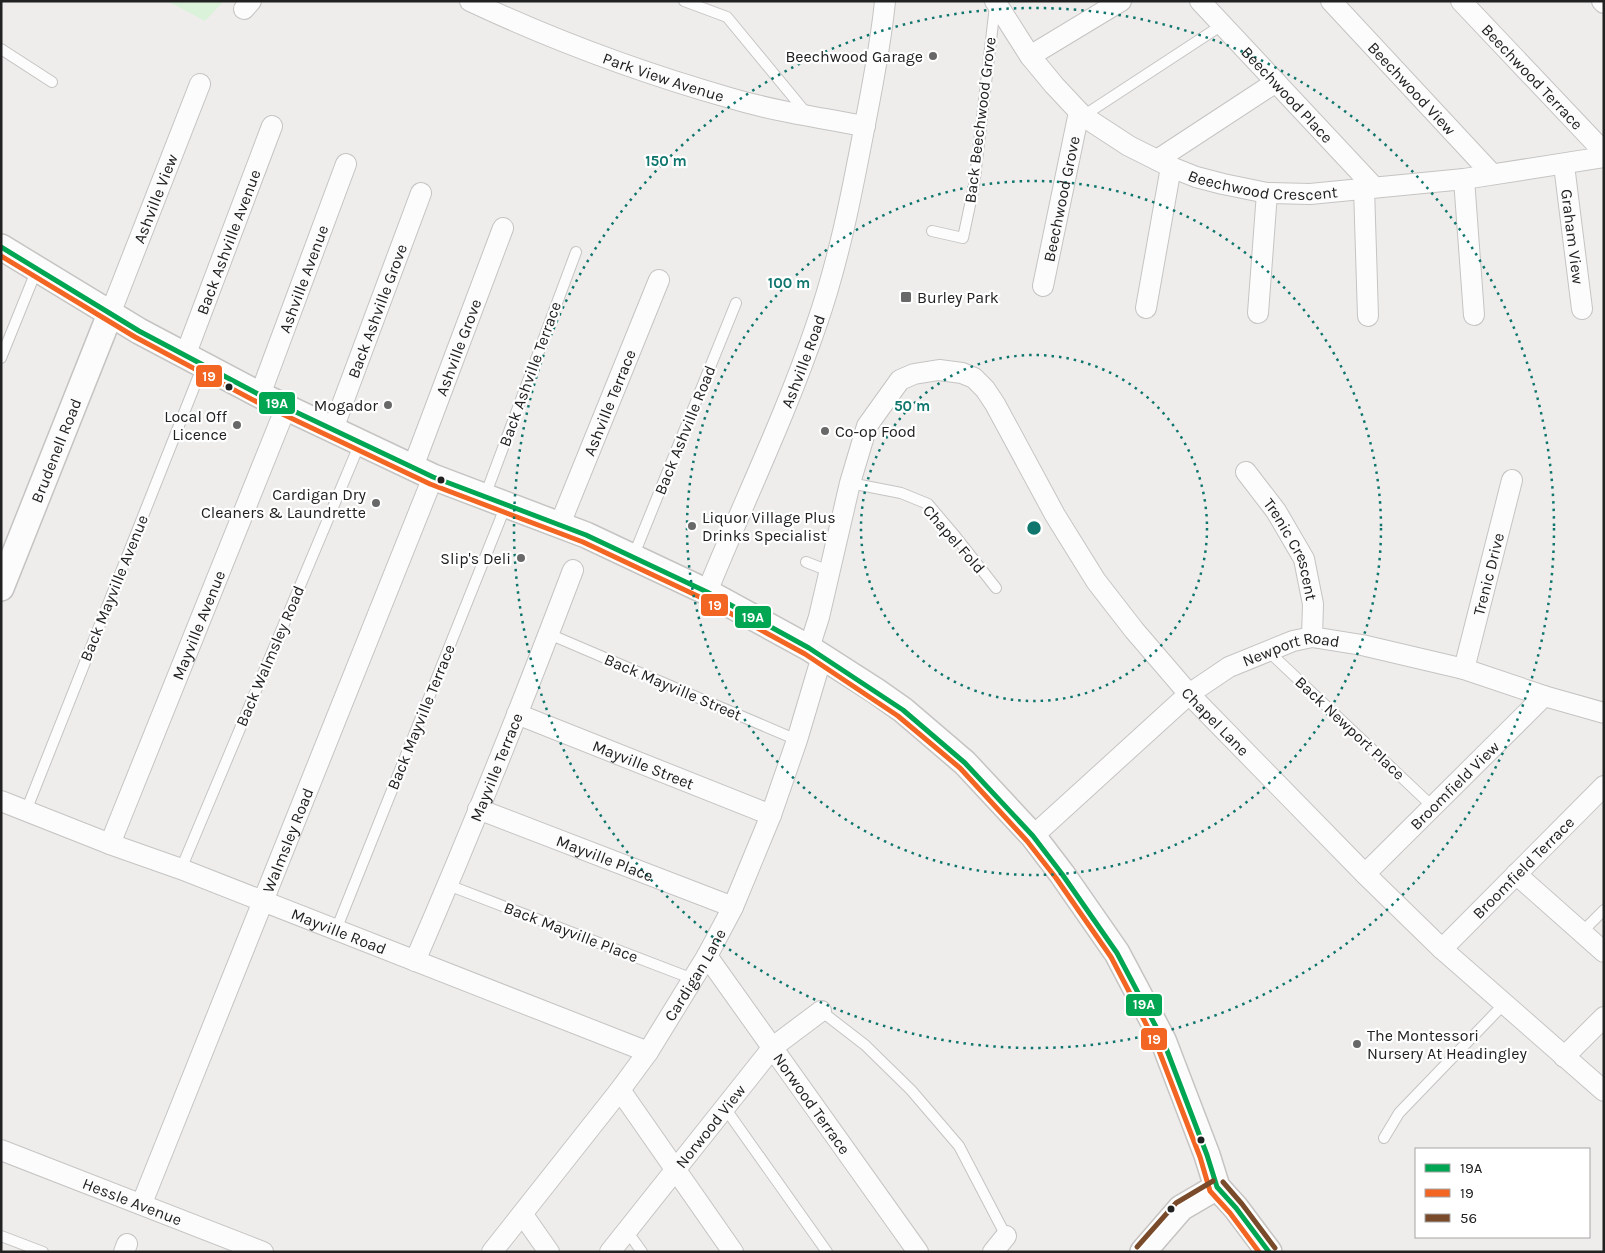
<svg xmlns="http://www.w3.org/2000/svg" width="1605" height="1253" viewBox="0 0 1605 1253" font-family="Karla,sans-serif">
	<rect width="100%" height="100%" fill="#efedeb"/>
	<path fill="#dbf2da" d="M 167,1 L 224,1 L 205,21 Z"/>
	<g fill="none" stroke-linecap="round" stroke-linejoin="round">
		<g stroke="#c5c4c3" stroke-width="12">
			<g id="service">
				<path d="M 684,1 L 727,17 L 807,114"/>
				<path d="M 1,49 L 52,82"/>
				<path d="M 1083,116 L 1222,25"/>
				<path d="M 932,231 L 963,238 L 974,186 L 995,6"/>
				<path d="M 1,358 L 37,269"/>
				<path d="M 850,483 L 901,493 L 928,504 L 956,537 L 996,588"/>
				<path d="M 485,496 L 576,252"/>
				<path d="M 633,557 L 736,303"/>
				<path d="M 806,562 L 829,571"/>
				<path d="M 549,634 L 797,740"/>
				<path d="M 1267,650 L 1432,806"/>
				<path d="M 26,811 L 203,365"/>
				<path d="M 181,869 L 360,443"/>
				<path d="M 448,885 L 693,979"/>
				<path d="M 336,930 L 506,505"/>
				<path d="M 1582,932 L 1604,910"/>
				<path d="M 821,1011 L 865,1045 L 911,1090 L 959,1146 L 1006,1236"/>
				<path d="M 725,1108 L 827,1252"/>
				<path d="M 1384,1138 L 1399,1113 L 1504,1004"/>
				<path d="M 627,1231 L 642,1252"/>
				<path d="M 1,1236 L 43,1252"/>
			</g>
		</g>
		<g stroke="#c5c4c3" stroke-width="22">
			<g id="minor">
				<path id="s1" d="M 470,1 C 553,40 642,73 730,98 C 774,111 820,118 865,126"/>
				<path id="s2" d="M 995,1 L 1030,56 L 1054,85 L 1083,116 L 1129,146 L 1171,167 L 1196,177 L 1223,184 L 1267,193 L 1310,194 L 1464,179 L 1604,157"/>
				<path id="s3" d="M 1200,1 L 1374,187"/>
				<path id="s4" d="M 1331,1 L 1492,174"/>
				<path id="s5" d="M 1461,1 L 1604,152"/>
				<path d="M 1602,1 L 1604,3"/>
				<path d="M 244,9 L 251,1"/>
				<path d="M 1030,56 L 1121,1"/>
				<path d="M 1157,160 L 1276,82"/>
				<path id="s6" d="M 1564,165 L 1582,309"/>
				<path d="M 1464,179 L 1474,315"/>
				<path d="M 1364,188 L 1368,316"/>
				<path id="s7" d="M 1043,286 L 1079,112"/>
				<path d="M 1146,308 L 1171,167"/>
				<path d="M 1258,313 L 1267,193"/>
				<path id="s8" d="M 110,314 L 200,84"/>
				<path id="s9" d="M 185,356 L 272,126"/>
				<path id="s10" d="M 260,395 L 346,164"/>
				<path id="s11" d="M 333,429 L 421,193"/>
				<path id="s12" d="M 413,467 L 503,228"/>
				<path id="s13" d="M 1246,472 L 1276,511 L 1304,559 L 1313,604 L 1312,637"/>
				<path id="s14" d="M 560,524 L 659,280"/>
				<path id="s15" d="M 707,592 C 743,503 785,417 816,326 C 839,261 852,192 865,124 C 873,83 881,43 885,1"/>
				<path id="s16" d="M 809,648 L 819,617 L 850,483 L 867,426 L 900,380 L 914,374 L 939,370 L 962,373 L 974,378 L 985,389 L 995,404 L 1055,515 L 1096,581 L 1134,630 L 1189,694 L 1365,874 L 1442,949 L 1604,1091"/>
				<path id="s17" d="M 1464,669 L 1512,480"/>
				<path id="s18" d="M 517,714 L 771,815"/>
				<path id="s19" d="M 1,801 L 110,844 L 181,869 L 648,1052"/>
				<path id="s20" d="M 478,809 L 733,907"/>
				<path id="s21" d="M 1033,836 L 1189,694 L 1229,667 L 1293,641 L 1312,637 L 1362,645 L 1464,669 L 1544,696 L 1604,713"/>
				<path id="s22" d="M 110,844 L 286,407"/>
				<path id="s23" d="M 1365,874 L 1544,696"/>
				<path d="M 1516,874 L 1604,952"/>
				<path id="s24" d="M 1442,949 L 1604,786"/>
				<path id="s25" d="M 707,956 L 918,1252"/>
				<path id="s26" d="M 415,961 C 471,832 523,702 573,570"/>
				<path d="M 1564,1057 L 1604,1017"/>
				<path d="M 620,1090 L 733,1252"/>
				<path id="s27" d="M 1,1150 L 263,1252"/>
				<path id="s28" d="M 142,1203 L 433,477"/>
				<path d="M 523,1215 L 549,1252"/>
				<path d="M 124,1252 L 127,1244"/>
				<path id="s29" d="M 492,1252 L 620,1090 L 648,1052 L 707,956 L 733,907 L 771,815 L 797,740 L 822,656"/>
				<path id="s30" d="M 610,1252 L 773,1047 L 821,1011"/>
				<path d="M 993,1252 L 1006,1236"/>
			</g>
		</g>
		<g stroke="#c5c4c3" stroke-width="28">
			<g id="tertiary">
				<path d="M 1,247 L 139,331 L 260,395 L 433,477 L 586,535 L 707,592 L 809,648 L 876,691 L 903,710 L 965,763 L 1033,836 L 1062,874 L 1117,953 L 1163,1040 L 1207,1155 L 1217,1187 L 1236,1208 L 1269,1252"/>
				<path id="s31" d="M 1,588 L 110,314"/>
				<path d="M 1143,1252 L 1181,1208 L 1217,1187"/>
			</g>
		</g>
		<use href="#service" stroke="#fdfcfc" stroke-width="10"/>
		<use href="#minor" stroke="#fdfcfc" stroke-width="20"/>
		<use href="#tertiary" stroke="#fdfcfc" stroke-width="25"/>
		<g stroke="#fff" stroke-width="9">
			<path id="bus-1" d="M 1,247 L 139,331 L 260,395 L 433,477 L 586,535 L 707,592 L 809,648 L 903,710 L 965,763 L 1033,836 L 1062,874 L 1117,953 L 1163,1040 L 1207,1155 L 1217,1187 L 1236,1208 L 1269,1252"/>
		</g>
		<g stroke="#fff" stroke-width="9">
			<path id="bus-2" d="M 1,256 L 135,337 L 257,402 L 430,484 L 583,542 L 704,599 L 805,654 L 898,716 L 960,768 L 1027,841 L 1056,878 L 1111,957 L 1156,1043 L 1200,1157 L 1210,1191 L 1230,1213 L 1259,1252"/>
		</g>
		<g stroke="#fff" stroke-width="9">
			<g id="bus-3">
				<path d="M 1223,1182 L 1242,1204 L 1275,1248"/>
				<path d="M 1137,1247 L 1176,1203 L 1213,1181"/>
			</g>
		</g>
		<use href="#bus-1" stroke="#00a651" stroke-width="5"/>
		<use href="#bus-2" stroke="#f26522" stroke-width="5"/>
		<use href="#bus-3" stroke="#7a4b2a" stroke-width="5"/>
	</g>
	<g fill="none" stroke="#0f766e" stroke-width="2.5" stroke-dasharray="2.5 5">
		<circle cx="1034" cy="528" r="173"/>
		<circle cx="1034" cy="528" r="347"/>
		<circle cx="1034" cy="528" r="520"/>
	</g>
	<g fill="#696868" stroke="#fff" stroke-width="2">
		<circle cx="933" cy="56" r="5"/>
		<rect x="900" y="291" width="12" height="12" rx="2.5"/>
		<circle cx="388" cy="405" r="5"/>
		<circle cx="237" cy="425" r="5"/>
		<circle cx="825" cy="431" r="5"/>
		<circle cx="376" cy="503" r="5"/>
		<circle cx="692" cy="526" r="5"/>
		<circle cx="521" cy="558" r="5"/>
		<circle cx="1357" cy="1044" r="5"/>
	</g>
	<g fill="#212121" stroke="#fff" stroke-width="2">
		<circle cx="229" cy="387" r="4.5"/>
		<circle cx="441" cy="480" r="4.5"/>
		<circle cx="1201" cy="1140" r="4.5"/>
		<circle cx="1171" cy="1209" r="4.5"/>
	</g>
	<g text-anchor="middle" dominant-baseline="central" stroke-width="4.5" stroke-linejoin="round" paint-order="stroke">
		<g font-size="16" fill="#212121" stroke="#fff" text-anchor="end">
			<text x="923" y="56">Beechwood Garage</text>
			<text x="917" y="297" text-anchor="start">Burley Park</text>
			<text x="378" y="405">Mogador</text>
			<text x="227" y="416">Local Off<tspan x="227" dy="18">Licence</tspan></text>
			<text x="835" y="431" text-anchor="start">Co-op Food</text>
			<text x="366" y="494">Cardigan Dry<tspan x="366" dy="18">Cleaners &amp; Laundrette</tspan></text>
			<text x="702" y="517" text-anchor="start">Liquor Village Plus<tspan x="702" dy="18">Drinks Specialist</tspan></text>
			<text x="511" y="558">Slip's Deli</text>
			<text x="1367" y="1035" text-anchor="start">The Montessori<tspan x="1367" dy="18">Nursery At Headingley</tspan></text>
		</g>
		<g font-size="16" fill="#212121" stroke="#fff">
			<text stroke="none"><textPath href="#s1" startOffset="208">Park View Avenue</textPath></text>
			<text stroke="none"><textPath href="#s5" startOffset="104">Beechwood Terrace</textPath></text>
			<text stroke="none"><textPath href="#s4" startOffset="119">Beechwood View</textPath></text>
			<text stroke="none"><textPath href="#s3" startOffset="128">Beechwood Place</textPath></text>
			<text transform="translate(980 120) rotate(-83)">Back Beechwood Grove</text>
			<text stroke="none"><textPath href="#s2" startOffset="342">Beechwood Crescent</textPath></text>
			<text stroke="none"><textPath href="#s8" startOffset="124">Ashville View</textPath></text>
			<text stroke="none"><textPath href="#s7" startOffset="89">Beechwood Grove</textPath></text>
			<text stroke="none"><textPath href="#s6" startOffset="72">Graham View</textPath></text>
			<text stroke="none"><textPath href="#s9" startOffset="122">Back Ashville Avenue</textPath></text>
			<text stroke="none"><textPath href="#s10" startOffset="124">Ashville Avenue</textPath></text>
			<text stroke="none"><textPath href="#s11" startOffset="126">Back Ashville Grove</textPath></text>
			<text stroke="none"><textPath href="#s12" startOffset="128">Ashville Grove</textPath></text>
			<text stroke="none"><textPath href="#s15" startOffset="250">Ashville Road</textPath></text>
			<text transform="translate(530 374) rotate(-70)">Back Ashville Terrace</text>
			<text stroke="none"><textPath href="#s14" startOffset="131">Ashville Terrace</textPath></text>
			<text transform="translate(685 430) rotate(-68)">Back Ashville Road</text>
			<text stroke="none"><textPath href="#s31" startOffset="148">Brudenell Road</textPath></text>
			<text transform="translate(954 539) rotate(49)">Chapel Fold</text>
			<text stroke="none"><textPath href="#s13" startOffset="91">Trenic Crescent</textPath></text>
			<text stroke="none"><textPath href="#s17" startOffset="98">Trenic Drive</textPath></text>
			<text transform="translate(114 588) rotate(-68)">Back Mayville Avenue</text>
			<text stroke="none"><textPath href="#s22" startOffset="236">Mayville Avenue</textPath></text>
			<text stroke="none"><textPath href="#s21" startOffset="325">Newport Road</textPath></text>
			<text transform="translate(270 656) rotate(-67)">Back Walmsley Road</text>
			<text transform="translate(673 687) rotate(23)">Back Mayville Street</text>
			<text transform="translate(421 717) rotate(-68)">Back Mayville Terrace</text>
			<text stroke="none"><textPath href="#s16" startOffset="785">Chapel Lane</textPath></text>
			<text transform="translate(1350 728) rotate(43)">Back Newport Place</text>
			<text stroke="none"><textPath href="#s18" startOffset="136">Mayville Street</textPath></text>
			<text stroke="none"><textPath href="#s26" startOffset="210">Mayville Terrace</textPath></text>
			<text stroke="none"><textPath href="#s23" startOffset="126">Broomfield View</textPath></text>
			<text stroke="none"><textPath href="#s28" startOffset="391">Walmsley Road</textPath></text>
			<text stroke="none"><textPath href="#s20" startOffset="136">Mayville Place</textPath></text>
			<text stroke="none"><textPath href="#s24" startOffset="115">Broomfield Terrace</textPath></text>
			<text stroke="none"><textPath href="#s19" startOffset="362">Mayville Road</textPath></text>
			<text transform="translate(571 932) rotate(21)">Back Mayville Place</text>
			<text stroke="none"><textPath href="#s29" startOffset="344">Cardigan Lane</textPath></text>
			<text stroke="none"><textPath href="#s25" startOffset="181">Norwood Terrace</textPath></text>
			<text stroke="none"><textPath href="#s30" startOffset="161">Norwood View</textPath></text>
			<text stroke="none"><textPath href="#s27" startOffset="141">Hessle Avenue</textPath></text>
		</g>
	</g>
	<circle cx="1034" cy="528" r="8" fill="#0f766e" stroke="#fff" stroke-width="2.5"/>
	<g font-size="15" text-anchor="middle" font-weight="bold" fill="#0f766e" stroke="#fff" stroke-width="4.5" stroke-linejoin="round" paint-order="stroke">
		<text x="666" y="166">150 m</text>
		<text x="789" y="288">100 m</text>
		<text x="912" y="411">50 m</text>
	</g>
	<g stroke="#fff" stroke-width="2">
		<rect x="195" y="364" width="28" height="24" rx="5" fill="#f26522"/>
		<rect x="258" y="391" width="38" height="24" rx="5" fill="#00a651"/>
		<rect x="700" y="593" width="29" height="24" rx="5" fill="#f26522"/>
		<rect x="734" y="605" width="38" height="24" rx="5" fill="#00a651"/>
		<rect x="1125" y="993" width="38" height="24" rx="5" fill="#00a651"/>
		<rect x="1140" y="1027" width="28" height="24" rx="5" fill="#f26522"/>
	</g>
	<g font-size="14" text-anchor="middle" font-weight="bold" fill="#fff">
		<text x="209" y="381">19</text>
		<text x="277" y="408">19A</text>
		<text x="715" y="610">19</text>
		<text x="753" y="622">19A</text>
		<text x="1144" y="1009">19A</text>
		<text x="1154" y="1044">19</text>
	</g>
	<rect width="1605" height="1253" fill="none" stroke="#212121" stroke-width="5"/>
	<rect x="1415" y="1148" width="175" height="90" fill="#ffffff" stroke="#a6a6a6"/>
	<rect x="1425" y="1164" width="25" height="8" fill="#00a651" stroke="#a6a6a6"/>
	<text x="1460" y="1173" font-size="15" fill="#212121">19A</text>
	<rect x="1425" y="1189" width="25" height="8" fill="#f26522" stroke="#a6a6a6"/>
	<text x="1460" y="1198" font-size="15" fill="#212121">19</text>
	<rect x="1425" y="1214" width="25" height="8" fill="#7a4b2a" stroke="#a6a6a6"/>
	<text x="1460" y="1223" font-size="15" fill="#212121">56</text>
</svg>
